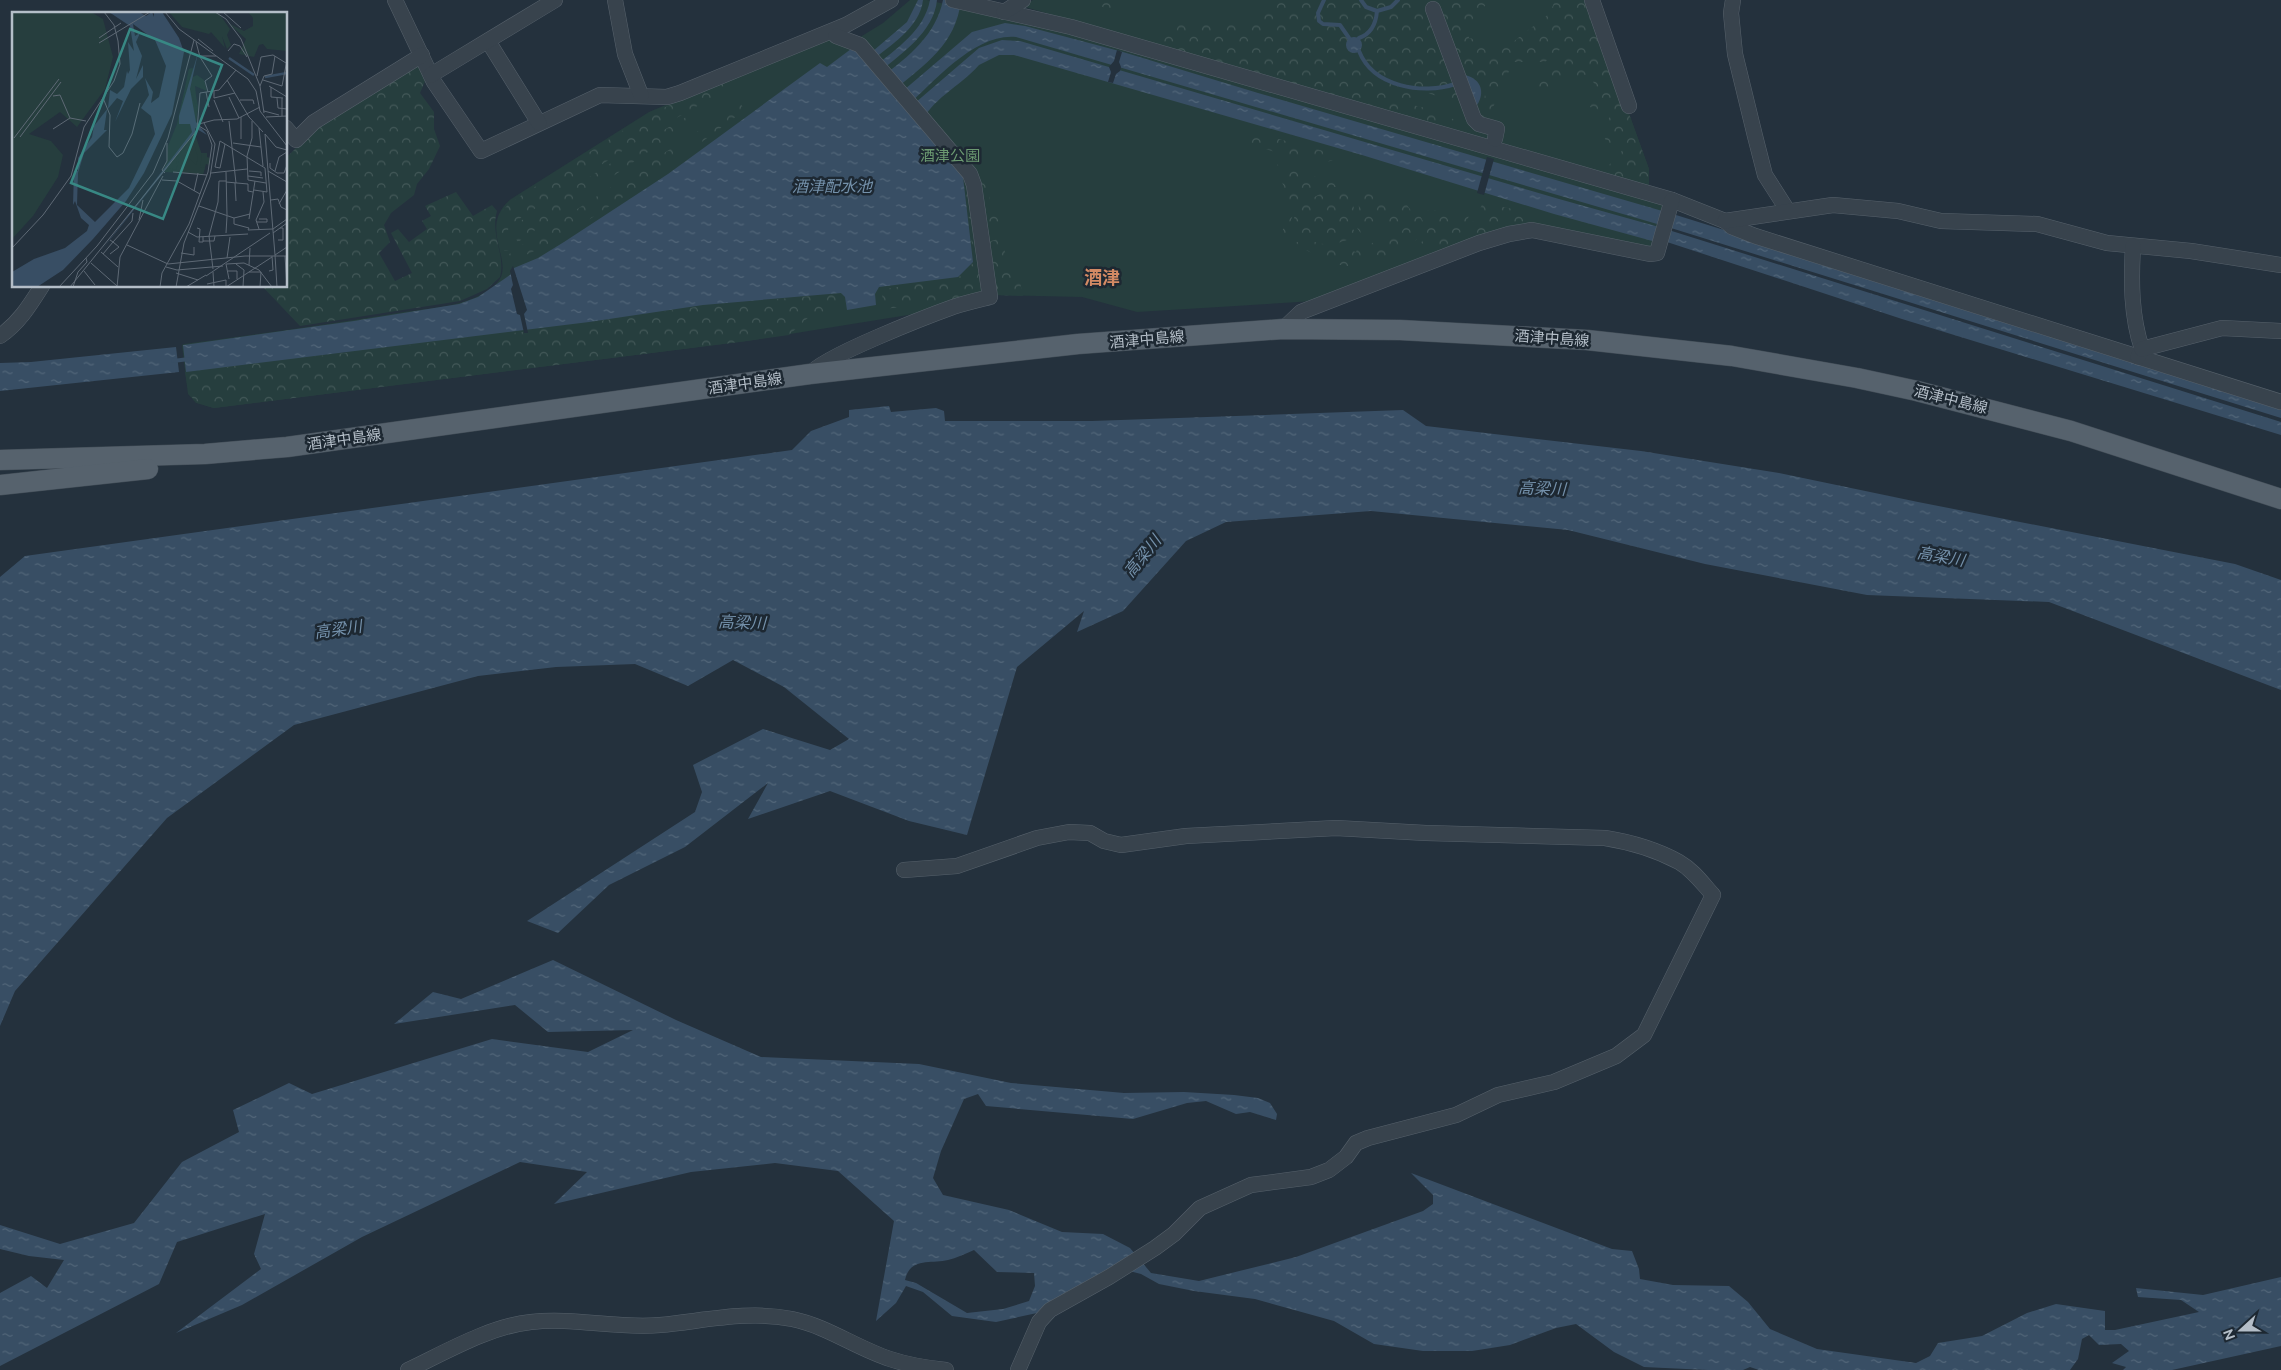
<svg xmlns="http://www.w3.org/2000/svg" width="2281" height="1370" viewBox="0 0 2281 1370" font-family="Ubuntu,'Noto Sans JP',sans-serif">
	<defs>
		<pattern id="forest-crowns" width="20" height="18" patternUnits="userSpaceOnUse" patternTransform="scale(1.25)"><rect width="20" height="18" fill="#263e3e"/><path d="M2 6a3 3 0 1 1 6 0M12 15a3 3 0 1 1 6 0" fill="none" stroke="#435858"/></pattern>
		<pattern id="water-ripples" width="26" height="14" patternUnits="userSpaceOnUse" patternTransform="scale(1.25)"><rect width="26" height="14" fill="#384e64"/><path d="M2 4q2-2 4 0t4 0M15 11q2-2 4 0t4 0" fill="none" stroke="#526679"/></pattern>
	</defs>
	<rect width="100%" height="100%" fill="#24313d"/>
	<g fill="#263e3e">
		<path d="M 910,0 L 927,0 L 1061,30 L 1665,203 L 1654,249 L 1533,227 L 1315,301 L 1137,312 L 1082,297 L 994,295 L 933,311 L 747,341 L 214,408 L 196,403 L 188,394 L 182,345 L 184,344 C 256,334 327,325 398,313 C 429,308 471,307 495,285 C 519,264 475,229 511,199 L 649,112 L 835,34 L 857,39 L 883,23 Z"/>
		<path d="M 1033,0 L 1588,0 L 1649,169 L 1649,187 L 1025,7 L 1026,4 Z"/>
	</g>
	<g fill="url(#forest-crowns)">
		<path d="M 1106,0 L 1130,0 L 1118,11 L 1111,13 L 1100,5 Z"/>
		<path d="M 1278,0 L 1490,0 L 1467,26 L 1469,38 L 1508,46 L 1550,13 L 1555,0 L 1588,0 L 1649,169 L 1649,187 L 1600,175 L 1628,144 L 1608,144 L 1599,128 L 1612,115 L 1590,107 L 1596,87 L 1589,74 L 1571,78 L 1545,98 L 1533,90 L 1573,50 L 1568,43 L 1545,62 L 1513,62 L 1491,112 L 1475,123 L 1472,107 L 1484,99 L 1487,87 L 1484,81 L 1467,95 L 1448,99 L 1427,93 L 1400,102 L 1434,110 L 1457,121 L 1445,131 L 1157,47 L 1173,25 L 1250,25 Z"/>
		<path d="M 419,64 L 426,79 L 420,93 L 434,112 L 434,129 L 440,146 L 429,169 L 417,184 L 414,195 L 391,213 L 384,225 L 390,242 L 379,253 L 395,281 L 412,273 L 391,233 L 398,229 L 409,242 L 427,229 L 422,221 L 431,216 L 425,206 L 456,192 L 473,216 L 492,205 L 497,211 C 490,235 506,255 500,277 L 487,289 L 460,301 L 300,326 L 262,286 L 286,286 L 286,158 L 320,124 Z"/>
		<path d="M 735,78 L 737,83 L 642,138 L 510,225 C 505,234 510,237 512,247 L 510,250 L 504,251 C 496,244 497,225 500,215 C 502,210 507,206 511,202 L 649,114 Z"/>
		<path d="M 740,103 L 745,110 L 695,147 L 686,139 Z"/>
		<path d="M 695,112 L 684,127 L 518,242 L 511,232 L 513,226 L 650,138 Z"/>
		<path d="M 921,126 L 965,175 L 979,275 C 976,289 971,294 959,300 L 884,309 L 882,294 L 884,289 L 958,278 L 974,262 L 964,177 Z"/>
		<path d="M 1256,133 L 1335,154 L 1333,160 C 1320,167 1267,149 1251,145 L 1249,140 Z"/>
		<path d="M 675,146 L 682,157 C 652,177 537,260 508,260 L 506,257 L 515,249 Z"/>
		<path d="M 1272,163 L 1335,183 L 1337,187 C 1285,187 1300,223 1275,250 C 1290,218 1292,193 1272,163 Z"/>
		<path d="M 985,181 L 989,182 L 990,212 L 998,214 L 1002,221 L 997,232 L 990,232 L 984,224 L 980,182 Z"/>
		<path d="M 1325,192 L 1343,192 L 1350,197 L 1354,208 L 1353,229 L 1361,240 L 1350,239 L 1338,243 L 1307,235 L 1294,236 C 1287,213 1307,199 1325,192 Z"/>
		<path d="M 1362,192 L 1407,205 L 1412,212 L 1394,230 L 1392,231 L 1388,226 L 1379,227 L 1364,238 L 1355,225 L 1359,208 L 1357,194 Z"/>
		<path d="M 1483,203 L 1523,211 L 1528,214 L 1521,225 L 1465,241 L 1464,238 Z"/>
		<path d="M 1428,210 L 1468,212 L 1469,216 C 1462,231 1456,243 1441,251 L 1421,243 C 1432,226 1423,221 1428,210 Z"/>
		<path d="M 1418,213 C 1438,237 1399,251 1382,257 L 1375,254 L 1369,244 C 1380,240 1390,241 1399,234 C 1406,228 1409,218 1418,213 Z"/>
		<path d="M 998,239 L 1003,245 L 1010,269 L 1019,277 L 1023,296 L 994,295 L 986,245 L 991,241 Z"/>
		<path d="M 1305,239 C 1322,245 1339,246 1356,252 L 1358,247 L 1364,245 L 1370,255 C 1354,281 1312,254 1295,243 Z"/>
		<path d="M 834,294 L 839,296 L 842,303 L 836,310 L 810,316 L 789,335 L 747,341 L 214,408 C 189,401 189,397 185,372 L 522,332 L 703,306 Z"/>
	</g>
	<g fill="url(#water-ripples)" fill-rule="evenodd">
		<path d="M 918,0 L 923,0 C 920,28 889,46 870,62 L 874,67 C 897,48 924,31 930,0 L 937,0 C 934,32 901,54 878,73 L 882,77 C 909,56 936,35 943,0 L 961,0 C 956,45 925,64 893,91 L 904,90 L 972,32 L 1005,23 L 1025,26 L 1123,52 L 1258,93 L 1676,215 L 2281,404 L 2281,418 L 1671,228 L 1016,37 C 975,33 935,81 907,106 L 908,109 L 979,48 L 1002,40 L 1020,41 L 1559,199 L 1659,227 L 2281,422 L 2281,435 L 1902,319 L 1667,242 L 1656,242 L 1554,214 L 1362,155 L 1014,55 L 999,55 L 979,65 C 960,87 930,99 920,126 L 963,177 L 973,262 L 958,277 L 879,287 L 875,294 L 876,305 L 847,310 L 845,297 L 841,293 L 703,305 L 589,322 L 186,372 L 183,345 L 184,345 L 354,321 L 459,304 L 478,297 L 510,275 L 514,268 L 538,258 L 564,242 L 668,174 L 820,63 L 827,67 L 855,46 L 866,57 L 907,22 Z"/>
		<circle cx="1354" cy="45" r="8"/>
		<path d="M 1465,75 C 1482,79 1486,94 1475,108 Z"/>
		<path d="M 176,347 L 179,372 L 0,391 L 0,363 L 31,362 Z"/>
		<path d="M 889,406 L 891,412 L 936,408 L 944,411 L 945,421 L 1092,421 L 1403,410 L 1426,426 L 1641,451 L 1779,473 L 1918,502 L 2235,564 L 2281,580 L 2281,690 L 2049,602 L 1867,595 L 1705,564 L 1568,530 L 1371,511 L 1226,522 L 1186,541 L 1123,611 L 1077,632 L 1084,611 L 1017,667 L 967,835 L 909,821 L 830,791 L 748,819 L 768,783 L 685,847 L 609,885 L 558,933 L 527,921 L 695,812 L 702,792 L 693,765 L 763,729 L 830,750 L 849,739 L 784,687 L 733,660 L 688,686 L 635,664 L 556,667 L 478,676 L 294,725 L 167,818 L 15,991 L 0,1026 L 0,577 L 25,556 L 792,450 L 811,431 L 849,417 L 849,410 Z"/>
		<path d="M 553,960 L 676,1020 L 761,1057 L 919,1064 L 1011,1083 L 1124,1093 L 1184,1092 L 1234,1095 L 1258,1098 L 1270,1103 L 1277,1114 L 1276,1120 L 1250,1112 L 1236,1114 L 1206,1101 L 1187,1103 L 1133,1119 L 986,1106 L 978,1094 L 964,1099 L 941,1151 L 933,1178 L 943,1195 L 1009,1210 L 1062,1232 L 1103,1234 L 1130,1248 L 1151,1273 L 1199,1281 L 1296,1257 L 1423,1211 L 1433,1204 L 1433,1195 L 1411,1173 L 1612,1249 L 1632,1251 L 1639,1269 L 1640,1279 L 1673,1285 L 1729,1286 L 1748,1302 L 1770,1329 L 1817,1349 L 1916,1363 L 1930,1356 L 1938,1343 L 1982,1336 L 2027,1313 L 2056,1304 L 2105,1311 L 2105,1330 L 2115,1330 L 2199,1312 L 2181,1300 L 2138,1297 L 2136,1288 L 2203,1295 L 2281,1277 L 2281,1346 L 2172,1370 L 2123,1370 L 2126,1367 L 2112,1363 L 2129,1351 L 2121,1344 L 2099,1345 L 2089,1335 L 2082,1339 L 2078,1359 L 2070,1370 L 1759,1370 L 1750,1367 L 1743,1370 L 1708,1370 L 1644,1367 L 1614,1352 L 1576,1324 L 1556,1328 L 1510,1345 L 1472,1351 L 1423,1351 L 1374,1344 L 1334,1321 L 1255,1299 L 1194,1291 L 1159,1284 L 1141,1274 L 1118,1268 L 1066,1292 L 1037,1313 L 996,1322 L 952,1316 L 923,1292 L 906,1286 L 896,1303 L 876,1321 L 894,1221 L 838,1171 L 775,1163 L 691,1172 L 554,1204 L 587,1172 L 520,1162 L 362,1237 L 242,1305 L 176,1333 L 261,1269 L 254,1254 L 265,1214 L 177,1242 L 159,1284 L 0,1366 L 0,1293 L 31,1276 L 47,1288 L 64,1260 L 29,1256 L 0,1249 L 0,1225 L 60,1244 L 134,1223 L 182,1162 L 239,1132 L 233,1110 L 289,1083 L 312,1094 L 492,1039 L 588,1052 L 633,1030 L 548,1032 L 515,1005 L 394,1024 L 433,992 L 461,999 ZM 974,1250 L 997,1272 L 1034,1273 L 1035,1286 L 1029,1301 L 1003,1309 L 967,1313 L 916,1283 L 905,1280 C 910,1257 931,1264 948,1260 C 956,1258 965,1254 974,1250 Z"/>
	</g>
	<g fill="#24313d">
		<path d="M 1117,50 L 1122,52 L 1119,62 L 1121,67 L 1120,71 L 1116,74 L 1113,83 L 1108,82 L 1111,72 L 1109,67 L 1114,61 Z"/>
		<path d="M 1487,157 L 1494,159 L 1484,195 L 1477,193 Z"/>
		<path d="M 513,266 L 527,310 L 524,314 L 528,333 L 524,333 L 520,315 L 517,314 L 511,289 L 513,285 L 510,271 Z"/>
	</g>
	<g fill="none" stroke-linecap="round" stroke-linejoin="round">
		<g stroke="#384e64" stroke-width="4">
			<path d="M 1324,0 L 1318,13 L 1319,21 L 1323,24 L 1340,25 L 1349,38"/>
			<path d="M 1361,0 L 1366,7 L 1377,11"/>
			<path d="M 1359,38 C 1371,34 1376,23 1377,11 L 1391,7 L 1398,0"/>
			<path d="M 1359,51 C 1373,87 1423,95 1455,84"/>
			<path d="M 173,361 L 189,359"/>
		</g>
		<g stroke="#56616b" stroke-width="16">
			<g id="minor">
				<path d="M 395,0 L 434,82 L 481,151 L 600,95 L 667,97 L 680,93 L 846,25 L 891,0"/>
				<path d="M 615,0 L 625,54 L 641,95"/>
				<path d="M 953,0 L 1071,27 L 1672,200 L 1725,221 L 1732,227 L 1755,236 L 2281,402"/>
				<path d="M 1592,0 L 1629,106"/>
				<path d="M 1733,0 L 1731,13 L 1735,54 L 1755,136 L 1765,175 L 1788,211"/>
				<path d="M 1433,9 L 1474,119 L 1479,124 L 1497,129 L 1495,139"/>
				<path d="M 1004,12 L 1023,0"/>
				<path d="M 488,41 L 539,123"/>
				<path d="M 431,75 L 555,0"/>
				<path d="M 286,128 L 296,140 L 314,122 L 422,55"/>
				<path d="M 1725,221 L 1833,205 L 1898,211 L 1941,221 L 2037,224 L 2107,243 L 2191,251 L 2281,265"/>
				<path d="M 2133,246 C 2131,281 2131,316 2142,349 L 2138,357"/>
				<path d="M 1283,329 L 1301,312 L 1479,243 L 1509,234 L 1532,230 L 1650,254 L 1657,253 L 1672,200"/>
				<path d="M 0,336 C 19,323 30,305 42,286"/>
				<path d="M 2142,349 L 2222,328 L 2281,331"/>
				<path d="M 810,374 C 822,357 928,316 953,307 C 965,303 978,300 990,297 L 974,185 L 970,174 L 860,45 L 836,36"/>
				<path d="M 904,870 L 957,866 L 1037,838 L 1069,832 L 1090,833 L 1104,841 L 1121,845 L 1186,836 L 1336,828 L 1426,833 L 1605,838 C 1630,842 1657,850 1679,862 C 1693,870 1703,884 1713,895 L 1644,1035 L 1616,1056 L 1554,1082 L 1498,1095 L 1456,1115 L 1368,1138 L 1356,1143 L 1346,1157 L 1329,1170 L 1311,1177 L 1251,1185 L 1200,1208 L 1174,1234 L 1155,1248 L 1109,1277 L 1050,1310 L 1039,1322 L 1018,1370"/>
				<path d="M 408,1370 C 444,1353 490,1326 531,1322 C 574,1317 617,1329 660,1325 C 704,1321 748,1310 792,1319 C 827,1326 856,1348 890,1359 C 908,1365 927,1368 946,1370"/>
			</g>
		</g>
		<g stroke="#414c56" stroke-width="21">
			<g id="major">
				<path d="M 0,460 L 205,454 L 287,447 L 810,374 L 1078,344 L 1283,329 L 1400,330 L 1587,340 L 1732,356 L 1857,378 L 1917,391 L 2071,431 L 2281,499"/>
				<path d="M 0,485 L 148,469"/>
			</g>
		</g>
		<use href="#minor" stroke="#38434d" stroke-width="15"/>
		<use href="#major" stroke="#56626d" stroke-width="20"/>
	</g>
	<g text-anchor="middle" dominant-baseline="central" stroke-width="5" stroke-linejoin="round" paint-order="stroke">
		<g font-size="15" fill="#6b9971" stroke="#1d2832">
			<text x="950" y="155">酒津公園</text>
		</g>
		<g font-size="15" fill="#b4bec8" stroke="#1d2832">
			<text transform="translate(1552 338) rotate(4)">酒津中島線</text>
			<text transform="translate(1147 339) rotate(-5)">酒津中島線</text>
			<text transform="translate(745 383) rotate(-8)">酒津中島線</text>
			<text transform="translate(1951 399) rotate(14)">酒津中島線</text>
			<text transform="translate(344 439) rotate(-8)">酒津中島線</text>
		</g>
		<g font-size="16" font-style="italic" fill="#7491ab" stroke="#1d2832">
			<text x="832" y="186">酒津配水池</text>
			<text transform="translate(1542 488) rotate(2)">高梁川</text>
			<text transform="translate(1142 556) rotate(-51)">高梁川</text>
			<text transform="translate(1941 556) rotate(10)">高梁川</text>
			<text transform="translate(742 622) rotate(2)">高梁川</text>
			<text transform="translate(338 629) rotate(-8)">高梁川</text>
		</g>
		<g font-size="18" font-weight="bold" fill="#d38a64" stroke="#1d2832">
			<text x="1102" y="277">酒津</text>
		</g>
	</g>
	<g transform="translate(12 12)">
		<rect width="275" height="275" fill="#24313d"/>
		<path d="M 182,56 L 178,77 L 183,81 L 186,94 L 183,122 L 188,141 L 195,141 L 195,145 L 198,146 L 197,153 L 194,152 L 191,162 L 153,160 L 151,158 L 155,150 L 156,134 L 165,112 L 177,57 Z" fill="#263e3e"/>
		<path d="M 0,0 L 79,0 L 91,7 L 101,45 L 93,77 L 65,115 L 48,100 L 17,122 L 39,129 L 51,143 L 46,165 L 21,204 L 0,227 ZM 157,0 L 206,0 L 218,17 L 215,23 L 219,33 L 215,37 L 210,24 L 213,36 L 199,20 L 197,22 L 170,15 ZM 236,0 L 275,0 L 275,39 L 255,37 L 251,32 L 247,33 L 242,45 L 227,42 L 234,27 L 216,11 L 232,19 L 241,14 L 241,6 ZM 180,56 L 171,92 L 168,102 L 177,57 ZM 185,63 L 192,68 L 195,79 L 183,74 L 186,101 L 178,76 L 181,65 ZM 184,125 L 190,143 L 188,155 L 193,156 L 191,162 L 155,159 L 157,156 L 164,158 L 165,154 L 166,156 L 164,149 L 166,151 L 167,146 L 164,147 L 177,130 L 177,146 L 184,153 L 186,146 L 181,128 Z" fill="#263e3e"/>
		<path d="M 97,0 L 127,0 L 134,4 L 140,0 L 142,5 L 142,0 L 150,0 L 167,26 L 172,40 L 160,102 L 132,161 L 114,189 L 81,227 L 51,258 L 25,275 L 0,275 L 0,260 L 22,247 L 53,236 L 75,219 L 77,213 L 69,206 L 63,189 L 61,193 L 62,159 L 66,159 L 66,146 L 80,125 L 82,114 L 96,96 L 98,78 L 105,82 L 112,75 L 115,59 L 116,62 L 118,58 L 116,30 L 122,39 L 118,14 ZM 121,12 L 143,28 L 154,54 L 147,85 L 139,91 L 141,80 L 133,66 L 137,83 L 129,96 L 139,104 L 143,122 L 117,176 L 83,210 L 65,193 L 66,161 L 72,141 L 95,118 L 92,118 L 95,98 L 105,86 L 111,89 L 103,110 L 119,77 L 131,65 L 131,53 L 124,67 L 130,44 L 124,30 L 128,21 L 123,24 ZM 186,41 L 178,77 L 184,110 L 195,123 L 183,116 L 183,120 L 152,160 L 89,239 L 180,120 L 178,112 L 167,112 L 167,104 Z" fill="#384e64" fill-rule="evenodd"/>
		<path fill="none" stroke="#384e64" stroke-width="2.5" d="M 217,46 L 242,63M 253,65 L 275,61"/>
		<path fill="none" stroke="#5e6975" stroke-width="1" d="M 153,0 L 167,17 L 236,67 L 244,79 L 248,99 L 275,134M 203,0 L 214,7 L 229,27 L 248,74 L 252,101M 211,0 L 229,16M 87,26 L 109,11M 186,27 L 201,39M 184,30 L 188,45 L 200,64 L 193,69 L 196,80M 87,31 L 138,0M 216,39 L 222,32 L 228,34 L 235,45M 188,44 L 204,44M 245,64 L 249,45 L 261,43 L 274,51M 215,68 L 237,105 L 251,120M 251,68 L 270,74 L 275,48M 248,74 L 252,64 L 260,62 L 263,44M 257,74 L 275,85M 259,75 L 259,85 L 271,86M 202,79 L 202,86 L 223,81M 194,80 L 197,95M 41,84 L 48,83 L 58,106 L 74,109M 217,85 L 227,106M 91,86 L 98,103 L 97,135 L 105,145 L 111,141 L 120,122 L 128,91M 265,86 L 266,96 L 275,97M 270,86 L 270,104M 202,88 L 211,110M 228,88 L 241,88 L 242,92M 252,99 L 267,103M 229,105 L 229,127M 254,105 L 275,104M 217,109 L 224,171M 240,109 L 240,126 L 235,144 L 236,168 L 254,171M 187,112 L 202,108 L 225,107 L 248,95M 247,116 L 251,154M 41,117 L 58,106M 253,122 L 263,243M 253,122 L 264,135 L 275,138M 8,125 L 49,70M 2,126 L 47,67M 208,129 L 213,132 L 208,156 L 203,155 ZM 221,131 L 249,135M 213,132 L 253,156 L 255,180 L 242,178M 258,151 L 258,156 L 265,161 L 272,161 L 275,153M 237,159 L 249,160 L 249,164M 256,159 L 275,170M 263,159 L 267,145 L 275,140M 161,160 L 195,163M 214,160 L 215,203M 153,161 L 150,158 L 155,149 L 155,131M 199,161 L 235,157M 236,164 L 251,166M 150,168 L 165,169 L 188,182M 214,170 L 236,172 L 236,179 L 241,180M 223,171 L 224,189M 182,179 L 186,161M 259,188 L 266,187 L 269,195 L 275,198M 267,192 L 275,178M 187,194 L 222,206 L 238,202M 222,206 L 222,212 L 237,216 L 236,218 L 261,217 L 275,207M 237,207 L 243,169M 127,208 L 131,188M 245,210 L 255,210 L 255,207 L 247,207M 185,216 L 188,217 L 187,230 L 191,230 L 191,225M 247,217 L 244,208 L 252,190 L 251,180M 176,220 L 185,225 L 236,222M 214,221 L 215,204M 261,221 L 275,211M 98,228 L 101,230 L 120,209 L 121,201M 266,228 L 271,228 L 271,216 L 268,216M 191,229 L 202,229 L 203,224M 115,233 L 156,252 L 233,244 L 275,244M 0,236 L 31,203 L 59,164 L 72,115 L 102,69 L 108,52 L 106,29 L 102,13 L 92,0M 89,240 L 106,255M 169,241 L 182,243 L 182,235M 91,242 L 101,230M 98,242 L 107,235 L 101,230M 273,244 L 275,275M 215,246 L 218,225M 79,251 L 105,274M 224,252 L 232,258 L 231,275M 237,253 L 238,236M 154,255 L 165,258 L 211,254M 201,257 L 197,224 L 206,190 L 207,169 L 214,169M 72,259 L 83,273M 216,259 L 225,259 L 225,267M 257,259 L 261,258 L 260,244M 201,260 L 202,275M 237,260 L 249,260 L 248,275M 164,261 L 186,268M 194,264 L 258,221M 217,267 L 214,252 L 232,251 L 247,258 L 260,275M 195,272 L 214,268 L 214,274M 47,275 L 85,234 L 141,161 L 156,126 L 182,28M 58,275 L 185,118 L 188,81 L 207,78 L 224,58M 61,275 L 66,260 L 75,250 L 74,246M 105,275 L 108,245 L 151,164M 148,275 L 150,261 L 177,212 L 196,160 L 200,133 L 195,119 L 187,114M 164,275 L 172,231 L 198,165 L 203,132 L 192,111M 174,275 L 194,263M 214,275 L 260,245M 265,275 L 263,243 L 275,235"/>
		<path fill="#388884" fill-opacity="0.15" stroke="#388884" stroke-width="2.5" d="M 118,17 L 210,53 L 151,207 L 59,171 Z"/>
		<rect width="275" height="275" fill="none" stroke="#b4bec8" stroke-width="2.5"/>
	</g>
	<g transform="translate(2241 1330) rotate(249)" stroke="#1d2832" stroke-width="4" paint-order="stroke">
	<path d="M0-4L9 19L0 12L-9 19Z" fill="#b4bec8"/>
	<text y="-8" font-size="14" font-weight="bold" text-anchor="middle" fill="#b4bec8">N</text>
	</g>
</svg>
